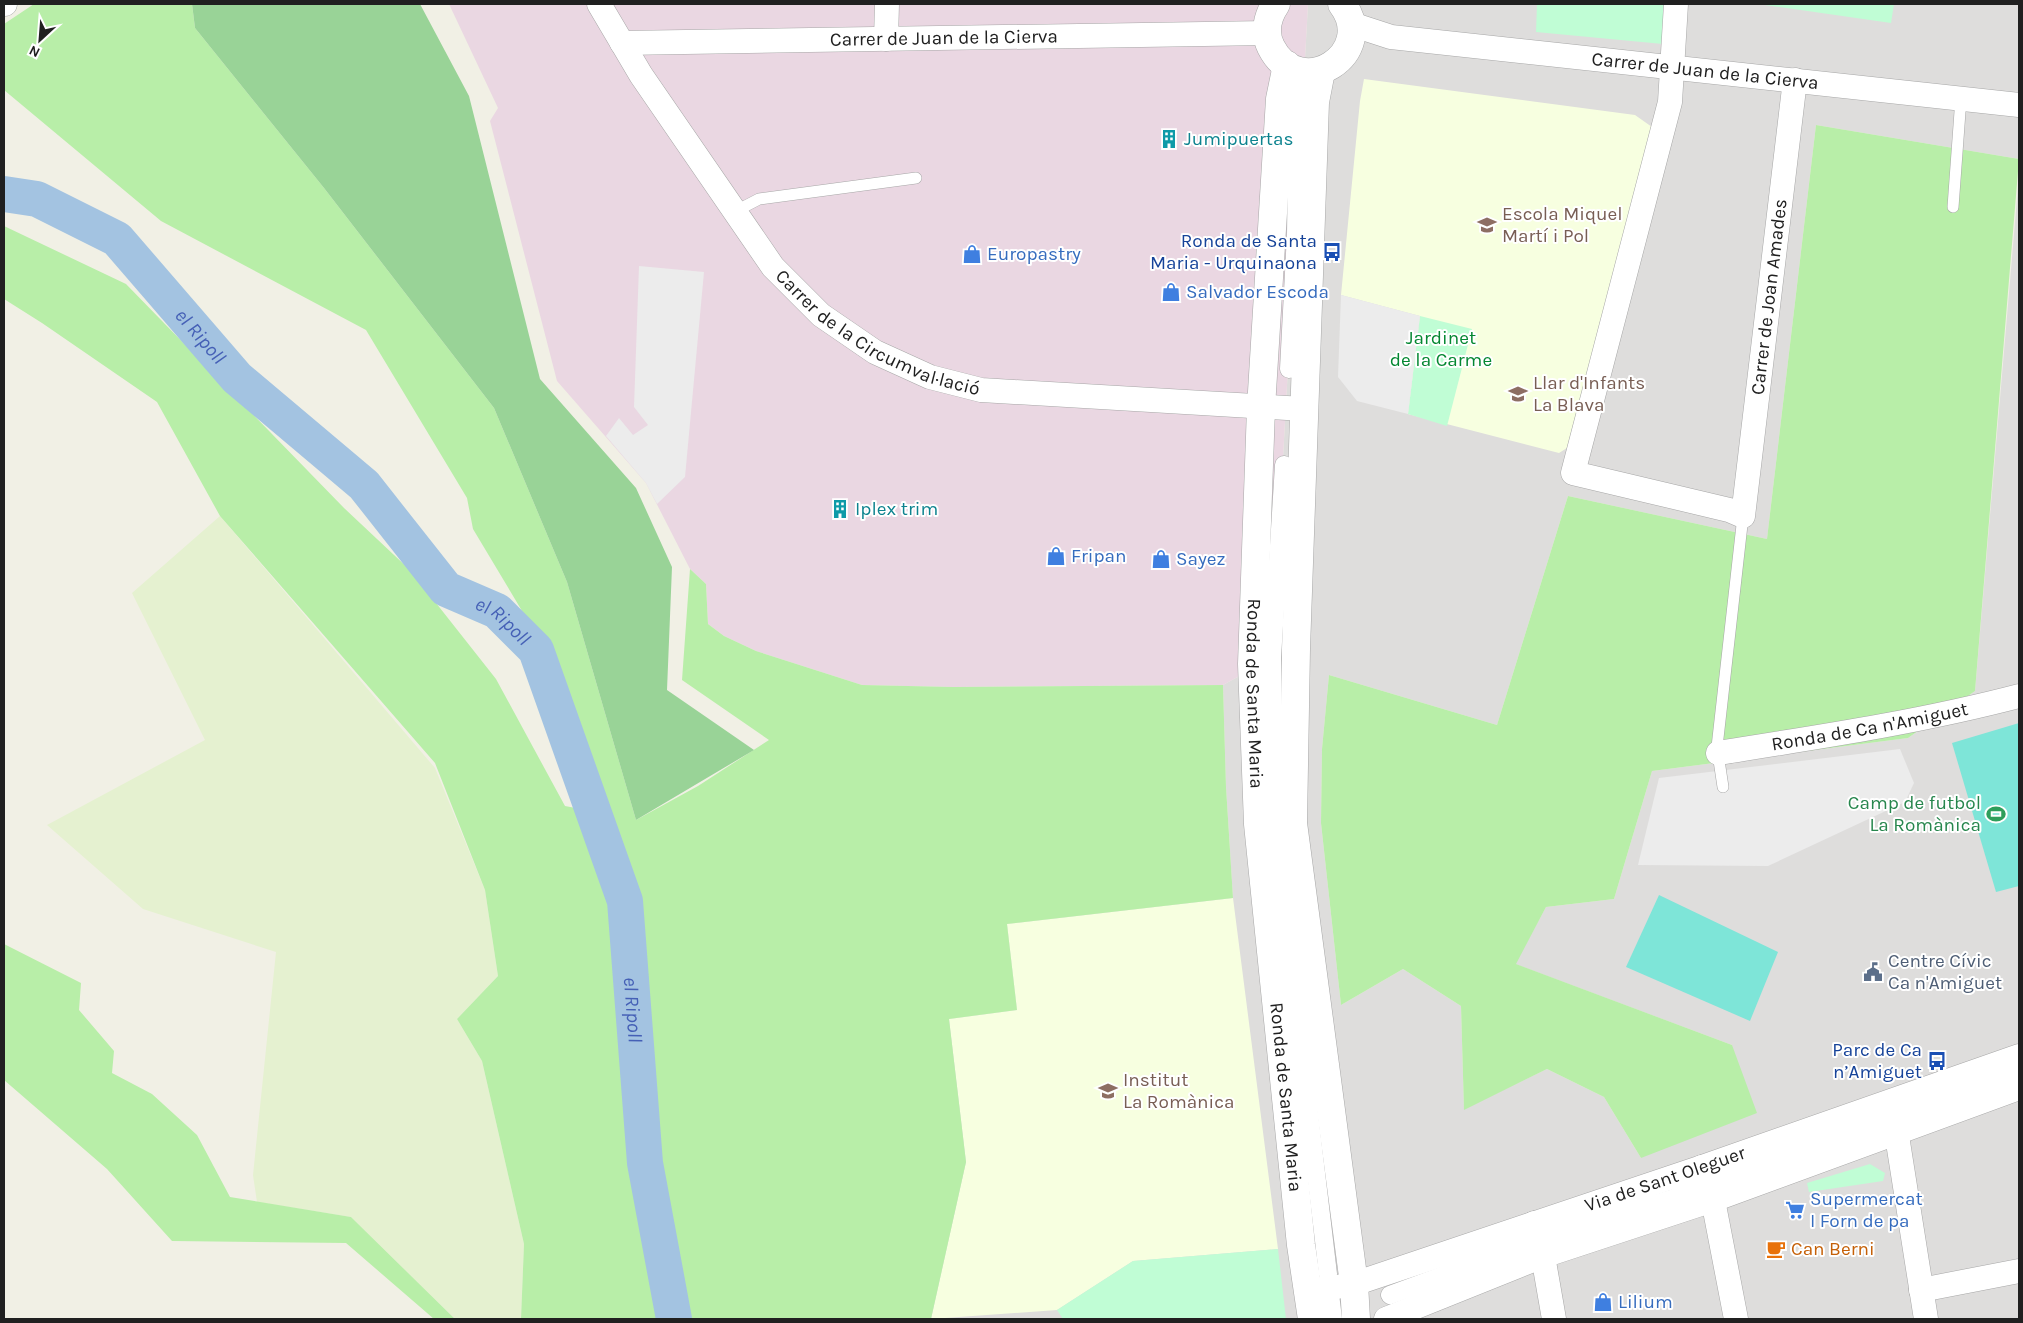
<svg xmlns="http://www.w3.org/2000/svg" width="2023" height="1323" viewBox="0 0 2023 1323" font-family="Karla,sans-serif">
	<rect width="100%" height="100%" fill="#f1f0e5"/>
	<path fill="#dedddc" d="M 1308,4 L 2019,4 L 2019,159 L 1816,125 L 1767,539 L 1568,496 L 1497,725 L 1329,675 L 1322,749 L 1321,823 L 1341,1005 L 1403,969 L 1461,1006 L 1464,1109 L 1547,1069 L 1604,1097 L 1641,1158 L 1732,1045 L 1515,964 L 1546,907 L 1614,899 L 1652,771 L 1908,738 L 1975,691 L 2019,176 L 2019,1319 L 931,1319 L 949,1019 L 1017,1010 L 1007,924 L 1233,898 L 1226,787 L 1223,685 L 1272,658 Z"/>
	<path fill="#ead7e2" d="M 449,4 L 1308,4 L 1272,658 L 1223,685 L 953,687 L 862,685 L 756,651 L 724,636 L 708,624 L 706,584 L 690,569 L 646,483 L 557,381 L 490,121 L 498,108 Z"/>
	<g fill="#f7ffe0">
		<path d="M 1364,79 L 1635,115 L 1652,127 L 1567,448 L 1559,453 L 1408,414 L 1420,316 L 1341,295 L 1360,101 Z"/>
		<path d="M 1233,898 L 1278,1249 L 1133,1261 L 1057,1310 L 931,1319 L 966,1162 L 949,1019 L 1017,1010 L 1007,924 Z"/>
	</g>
	<path fill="#e5f1d0" d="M 220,516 L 435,768 L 485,890 L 498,976 L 457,1019 L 482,1061 L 524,1244 L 521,1319 L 455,1319 L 351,1217 L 257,1202 L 253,1175 L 276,952 L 143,909 L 47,825 L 205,740 L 132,593 Z"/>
	<g fill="#b8eea8">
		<path d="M 34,4 L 192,4 L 195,28 L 324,188 L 494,408 L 567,582 L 636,820 L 698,786 L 769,740 L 682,680 L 690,569 L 706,584 L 708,624 L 724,636 L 756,651 L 862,685 L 953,687 L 1223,685 L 1226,787 L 1233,898 L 1007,924 L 1017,1010 L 949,1019 L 966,1162 L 931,1319 L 521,1319 L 524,1244 L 482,1061 L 457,1019 L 498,976 L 485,890 L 435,763 L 220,516 L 157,402 L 42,323 L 4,299 L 4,226 L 126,284 L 344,508 L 410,570 L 496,679 L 565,806 L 602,813 L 540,641 L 473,529 L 467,498 L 366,330 L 161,221 L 4,90 L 4,24 Z"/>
		<path d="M 1816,125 L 2019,159 L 1975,691 L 1908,738 L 1652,771 L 1614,899 L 1546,907 L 1516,964 L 1732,1045 L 1757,1113 L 1641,1158 L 1604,1097 L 1547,1069 L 1464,1110 L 1461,1006 L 1403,969 L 1341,1005 L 1321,823 L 1322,749 L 1329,675 L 1497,725 L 1568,496 L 1767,539 Z"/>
		<path d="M 4,944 L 81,983 L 79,1010 L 114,1051 L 112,1073 L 152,1094 L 197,1135 L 230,1197 L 351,1217 L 455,1319 L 434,1319 L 346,1243 L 172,1241 L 107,1169 L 4,1080 Z"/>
	</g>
	<path fill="#99d397" d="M 192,4 L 420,4 L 469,96 L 540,379 L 636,488 L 672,567 L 667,690 L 754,750 L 636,820 L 567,582 L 494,408 L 324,188 L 195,28 Z"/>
	<g fill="#c0fdd5">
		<path d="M 1537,4 L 1665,4 L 1663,44 L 1536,32 Z"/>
		<path d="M 1758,4 L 1894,4 L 1891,23 Z"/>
		<path d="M 1420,316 L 1472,329 L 1447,426 L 1408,414 Z"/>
		<path d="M 1870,1164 L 1885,1173 L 1883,1181 L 1809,1192 L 1807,1183 Z"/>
		<path d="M 1278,1249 L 1286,1319 L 1063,1319 L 1057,1310 L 1133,1261 Z"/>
	</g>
	<g fill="#7ee5d8">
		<path d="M 2019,723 L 2019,886 L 1996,892 L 1952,743 Z"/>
		<path d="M 1659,895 L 1778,952 L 1750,1021 L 1626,967 Z"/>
	</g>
	<g fill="#ececec">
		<path d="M 639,266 L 704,272 L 685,477 L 657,504 L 646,483 L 606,436 L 619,418 L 633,435 L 648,425 L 634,407 Z"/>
		<path d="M 1341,295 L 1420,316 L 1408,414 L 1357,401 L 1338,377 Z"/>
		<path d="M 1900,749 L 1914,783 L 1905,802 L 1768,866 L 1638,865 L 1659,778 Z"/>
	</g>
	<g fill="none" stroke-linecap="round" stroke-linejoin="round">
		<path stroke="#a3c3e1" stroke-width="36" id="s1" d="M 4,194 L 37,199 L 117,239 L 237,378 L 364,485 L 446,589 L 497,611 L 536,650 L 625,901 L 645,1163 L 674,1319"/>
		<g stroke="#a7a7a7" stroke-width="12">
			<g id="service">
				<path d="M 1953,207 L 1961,98"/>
				<path d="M 734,212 L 759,199 L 916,178"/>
				<path d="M 1723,787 L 1717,747 L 1743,516"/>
			</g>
		</g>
		<g stroke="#a7a7a7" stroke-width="19">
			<g id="pedestrian">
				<path d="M 1289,369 L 1296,234 L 1298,101 L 1303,72"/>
				<path d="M 1284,465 L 1272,658 L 1274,819 L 1328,1274"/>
				<path d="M 1330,1294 L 1333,1319"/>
				<path d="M 1390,1295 L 1539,1240 L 1674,1198 L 1707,1183 L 2019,1072"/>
			</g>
		</g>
		<g stroke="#a7a7a7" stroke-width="25">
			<g id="minor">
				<path d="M 4,4 L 5,4"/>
				<path id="s2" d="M 599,4 L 641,75 L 773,267 L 821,315 L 875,352 L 930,377 L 981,390 L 1304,409"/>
				<path id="s3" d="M 1676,4 L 1670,102 L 1573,473 L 1729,510 L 1743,516 L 1795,80"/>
				<path id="s4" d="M 1351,24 L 1391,37 L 2019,105"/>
				<path d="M 886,39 L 887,4"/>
				<path id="s5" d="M 622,43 L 1267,33"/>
				<path id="s6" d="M 1718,753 C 1819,737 1920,722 2019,696"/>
				<path d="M 1894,1117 L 1926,1319"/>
				<path d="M 1702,1167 L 1713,1200 L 1736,1319"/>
				<path d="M 1534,1223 L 1543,1256 L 1554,1319"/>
				<path d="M 1921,1290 L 2019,1271"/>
				<path id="s7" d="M 1308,1292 L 1354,1284 L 1702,1167 L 2019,1056"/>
				<path d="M 1386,1319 L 1543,1256 L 1713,1200 L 2019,1088"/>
			</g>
		</g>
		<g stroke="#a7a7a7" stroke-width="29">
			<g id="tertiary">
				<path d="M 1276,4 C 1267,17 1264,33 1271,47 C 1300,104 1379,53 1342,4"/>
				<path id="s8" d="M 1287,65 L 1280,99 L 1261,408 L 1252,664 L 1258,824 L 1301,1245 L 1312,1319"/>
				<path d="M 1321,71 L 1315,102 L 1296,649 L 1293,823 L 1354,1284 L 1356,1319"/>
			</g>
		</g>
		<use href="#service" stroke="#fff" stroke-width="11"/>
		<use href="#pedestrian" stroke="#fff" stroke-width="18"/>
		<use href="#minor" stroke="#fff" stroke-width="24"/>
		<use href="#tertiary" stroke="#fff" stroke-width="28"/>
	</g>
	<defs>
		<g id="building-bare" transform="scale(1.5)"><path d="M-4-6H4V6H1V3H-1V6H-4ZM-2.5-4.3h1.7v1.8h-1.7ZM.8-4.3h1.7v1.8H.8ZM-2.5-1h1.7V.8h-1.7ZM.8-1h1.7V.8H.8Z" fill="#0f9aa8" stroke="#fff" stroke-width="2.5" paint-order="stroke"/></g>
		<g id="school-bare" transform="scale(1.5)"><path d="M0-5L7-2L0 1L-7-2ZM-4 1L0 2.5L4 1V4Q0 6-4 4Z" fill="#8d6e63" stroke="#fff" stroke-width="2.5" paint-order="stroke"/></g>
		<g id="bus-bare" transform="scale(1.5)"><path d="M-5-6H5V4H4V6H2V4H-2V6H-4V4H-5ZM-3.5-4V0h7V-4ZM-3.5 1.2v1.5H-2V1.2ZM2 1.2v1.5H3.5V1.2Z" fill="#1a4fb4" stroke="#fff" stroke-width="2.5" paint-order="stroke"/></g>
		<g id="shop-bare" transform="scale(1.5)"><path d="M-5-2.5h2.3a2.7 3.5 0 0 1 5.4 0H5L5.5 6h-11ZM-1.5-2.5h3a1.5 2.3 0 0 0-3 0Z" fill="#3f7fe0" stroke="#fff" stroke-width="2.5" paint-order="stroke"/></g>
		<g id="stadium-bare" transform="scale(1.5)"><path d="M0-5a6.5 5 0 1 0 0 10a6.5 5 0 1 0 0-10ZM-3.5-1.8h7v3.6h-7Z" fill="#2e9e5b" stroke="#fff" stroke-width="2.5" paint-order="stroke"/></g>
		<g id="civic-bare" transform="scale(1.5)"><path d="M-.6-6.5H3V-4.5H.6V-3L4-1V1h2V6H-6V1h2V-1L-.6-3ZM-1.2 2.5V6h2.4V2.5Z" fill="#5c6f8a" stroke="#fff" stroke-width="2.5" paint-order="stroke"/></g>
		<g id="supermarket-bare" transform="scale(1.5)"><path d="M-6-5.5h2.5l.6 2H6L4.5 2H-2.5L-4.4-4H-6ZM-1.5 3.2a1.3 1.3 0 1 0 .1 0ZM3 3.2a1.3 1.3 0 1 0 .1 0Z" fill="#3f7fe0" stroke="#fff" stroke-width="2.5" paint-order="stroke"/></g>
		<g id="cafe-bare" transform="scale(1.5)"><path d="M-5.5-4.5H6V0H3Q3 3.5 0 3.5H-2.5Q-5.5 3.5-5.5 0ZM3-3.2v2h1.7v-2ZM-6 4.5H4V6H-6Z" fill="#e8710a" stroke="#fff" stroke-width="2.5" paint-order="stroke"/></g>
	</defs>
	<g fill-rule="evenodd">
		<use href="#building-bare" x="1169" y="139"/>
		<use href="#school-bare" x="1487" y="225"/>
		<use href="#bus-bare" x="1332" y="252"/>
		<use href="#shop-bare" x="972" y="254"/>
		<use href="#shop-bare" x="1171" y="292"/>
		<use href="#school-bare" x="1518" y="394"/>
		<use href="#building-bare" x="840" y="509"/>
		<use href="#shop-bare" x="1056" y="556"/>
		<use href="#shop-bare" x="1161" y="559"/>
		<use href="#stadium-bare" x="1996" y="814"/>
		<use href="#civic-bare" x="1873" y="972"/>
		<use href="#bus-bare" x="1937" y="1061"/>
		<use href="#school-bare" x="1108" y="1091"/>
		<use href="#supermarket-bare" x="1795" y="1210"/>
		<use href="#cafe-bare" x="1776" y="1249"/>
		<use href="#shop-bare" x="1603" y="1302"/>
	</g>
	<g text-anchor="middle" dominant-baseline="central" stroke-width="4" stroke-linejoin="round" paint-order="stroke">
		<g font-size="19" fill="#202020" stroke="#fff">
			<text stroke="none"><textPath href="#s5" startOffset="322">Carrer de Juan de la Cierva</textPath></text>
			<text stroke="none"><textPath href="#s4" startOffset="358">Carrer de Juan de la Cierva</textPath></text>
			<text stroke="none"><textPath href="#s3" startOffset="878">Carrer de Joan Amades</textPath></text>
			<text stroke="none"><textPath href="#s2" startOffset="442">Carrer de la Circumval·lació</textPath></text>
			<text stroke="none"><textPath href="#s8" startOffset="630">Ronda de Santa Maria</textPath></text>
			<text stroke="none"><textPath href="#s6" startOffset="154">Ronda de Ca n'Amiguet</textPath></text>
			<text stroke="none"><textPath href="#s8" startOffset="1035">Ronda de Santa Maria</textPath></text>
			<text stroke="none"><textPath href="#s7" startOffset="375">Via de Sant Oleguer</textPath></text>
		</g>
		<g font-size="19" fill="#0d838f" stroke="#fff" text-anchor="start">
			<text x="1184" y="139">Jumipuertas</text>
			<text x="855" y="509">Iplex trim</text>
		</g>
		<g font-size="19" fill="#785e54" stroke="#fff" text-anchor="start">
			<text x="1502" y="214">Escola Miquel<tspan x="1502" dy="22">Martí i Pol</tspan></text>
			<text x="1533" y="383">Llar d'Infants<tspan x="1533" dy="22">La Blava</tspan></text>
			<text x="1123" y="1080">Institut<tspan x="1123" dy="22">La Romànica</tspan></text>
		</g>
		<g font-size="19" fill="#164399" stroke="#fff" text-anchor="end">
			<text x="1317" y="241">Ronda de Santa<tspan x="1317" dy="22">Maria - Urquinaona</tspan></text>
			<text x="1922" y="1050">Parc de Ca<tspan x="1922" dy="22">n’Amiguet</tspan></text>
		</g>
		<g font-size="19" fill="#366cbe" stroke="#fff" text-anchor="start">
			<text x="987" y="254">Europastry</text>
			<text x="1186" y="292">Salvador Escoda</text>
			<text x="1071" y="556">Fripan</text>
			<text x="1176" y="559">Sayez</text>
			<text x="1810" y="1199">Supermercat<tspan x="1810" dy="22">I Forn de pa</tspan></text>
			<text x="1618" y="1302">Lilium</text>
		</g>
		<g font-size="19" fill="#048731" stroke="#fff">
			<text x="1441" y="338">Jardinet<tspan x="1441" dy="22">de la Carme</tspan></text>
		</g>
		<g font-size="19" fill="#27864d" stroke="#fff" text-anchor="end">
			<text x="1981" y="803">Camp de futbol<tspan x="1981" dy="22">La Romànica</tspan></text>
		</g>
		<g font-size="19" fill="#4e5e75" stroke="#fff" text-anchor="start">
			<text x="1888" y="961">Centre Cívic<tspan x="1888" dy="22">Ca n'Amiguet</tspan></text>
		</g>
		<g font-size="19" fill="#c56008" stroke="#fff" text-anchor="start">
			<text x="1791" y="1249">Can Berni</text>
		</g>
		<g font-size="20" font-style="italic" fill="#4560b6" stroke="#fff">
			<text stroke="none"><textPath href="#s1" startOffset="251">el Ripoll</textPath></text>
			<text stroke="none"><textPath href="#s1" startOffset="671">el Ripoll</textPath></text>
			<text stroke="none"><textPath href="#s1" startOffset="1091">el Ripoll</textPath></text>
		</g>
	</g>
	<rect width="2023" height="1323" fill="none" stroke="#202020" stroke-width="10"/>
	<g transform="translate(40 40) rotate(206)" stroke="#ffffff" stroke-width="4" paint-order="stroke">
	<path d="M0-4L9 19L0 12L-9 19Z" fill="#202020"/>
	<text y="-8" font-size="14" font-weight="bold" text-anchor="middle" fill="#202020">N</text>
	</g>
</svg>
